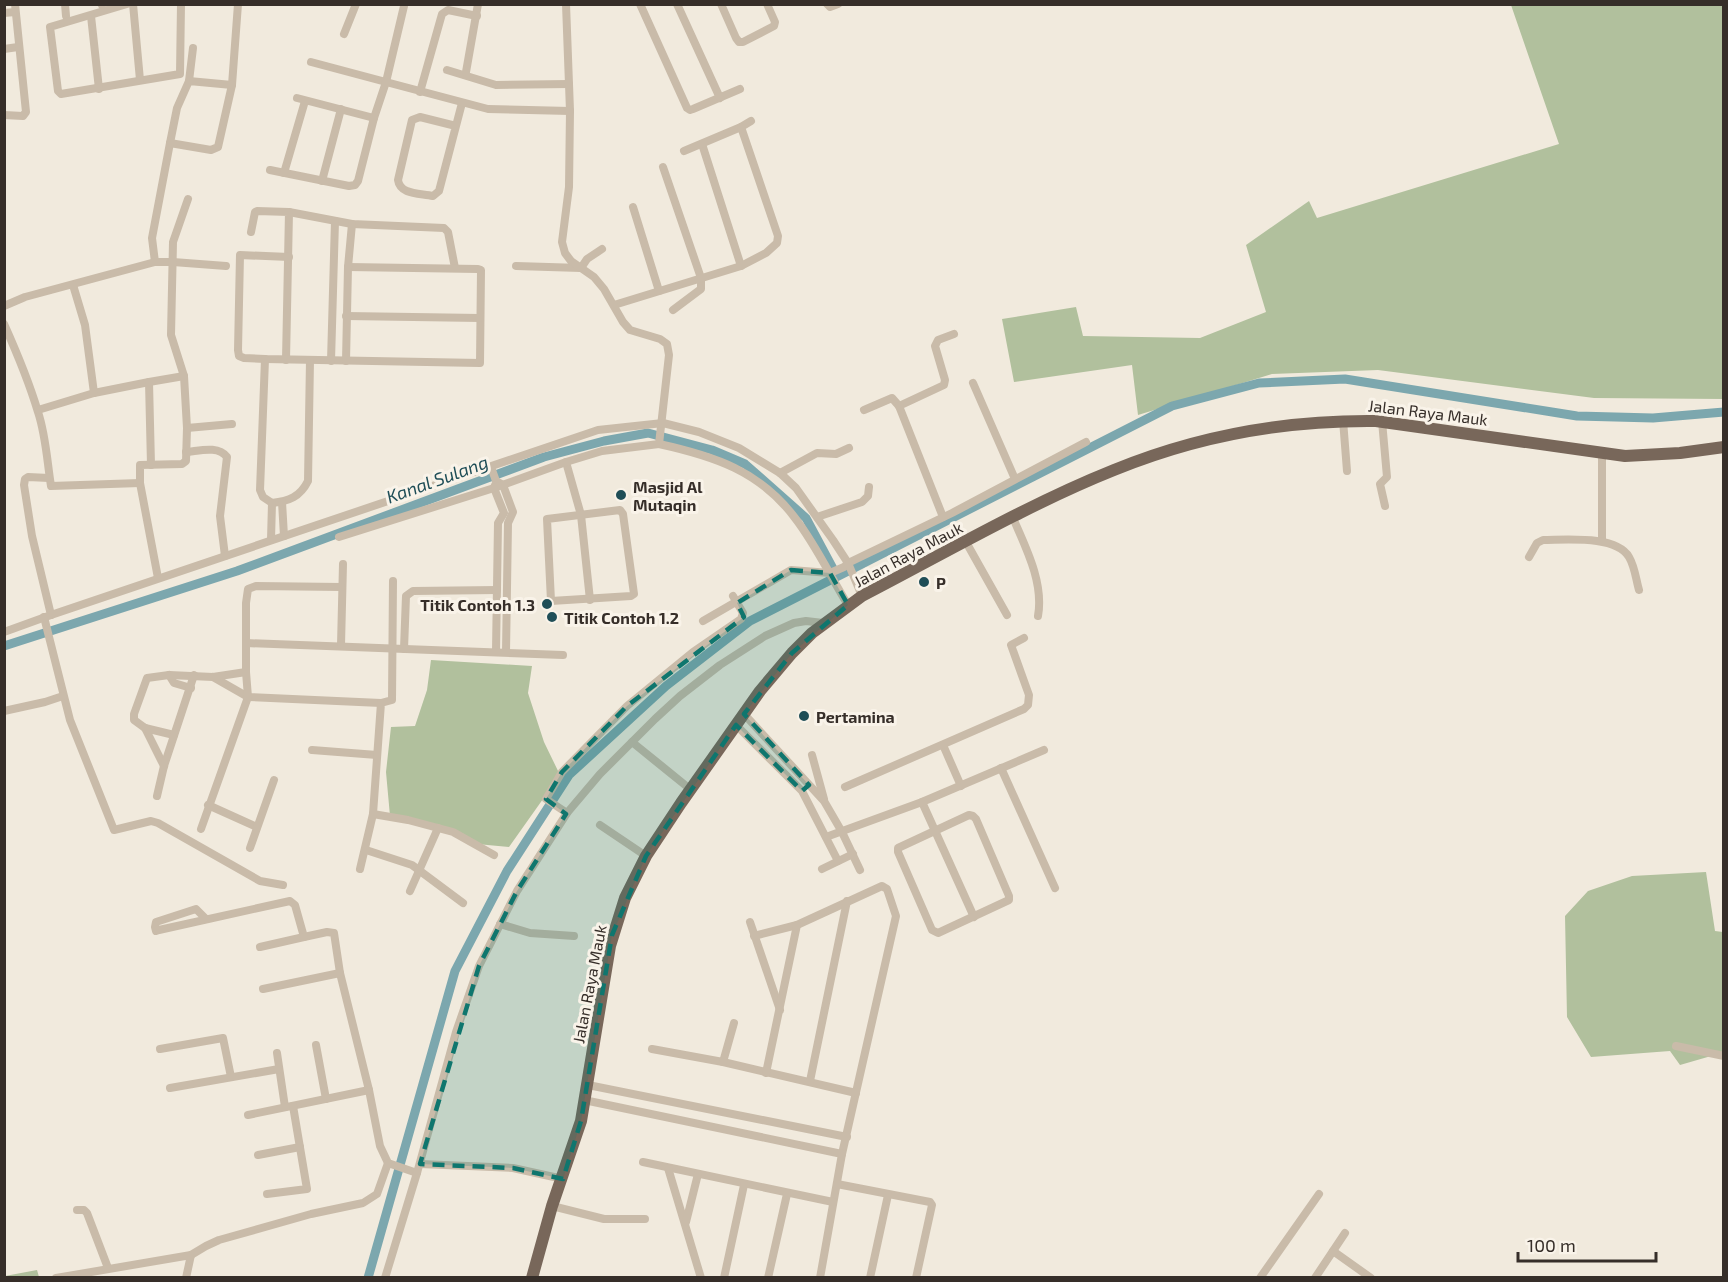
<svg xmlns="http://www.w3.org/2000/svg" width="1728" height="1282" viewBox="0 0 1728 1282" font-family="'Exo 2',sans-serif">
	<rect width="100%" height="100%" fill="#f1eadd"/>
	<g fill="#b1c09d">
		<path d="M 1511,5 L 1723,5 L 1723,399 L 1594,398 L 1378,370 L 1272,374 L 1138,415 L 1132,365 L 1014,382 L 1002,319 L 1076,307 L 1083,336 L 1200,338 L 1266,312 L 1246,245 L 1309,201 L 1317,218 L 1559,144 Z"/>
		<path d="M 431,660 L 532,666 L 528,693 L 544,742 L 560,775 L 509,847 L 477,844 L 445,828 L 390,816 L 386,772 L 391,727 L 415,726 L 427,690 Z"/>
		<path d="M 1706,872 L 1715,931 L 1723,932 L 1723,1056 L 1718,1054 L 1680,1065 L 1670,1051 L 1591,1057 L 1567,1017 L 1565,916 L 1588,891 L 1632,876 Z"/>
		<path d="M 37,1270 L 39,1277 L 5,1277 L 5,1276 Z"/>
	</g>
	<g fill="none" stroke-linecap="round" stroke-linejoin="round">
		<g stroke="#7ca7ae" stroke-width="9">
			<path d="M 4,646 L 237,571 L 544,457 L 604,441 L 648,433 L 712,450 L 745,464 L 806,518 L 837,576"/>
			<path d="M 368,1278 L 455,971 L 507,871 L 569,775 L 666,686 L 750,621 L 1172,406 L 1259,383 L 1345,379 L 1577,416 L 1653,418 L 1724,412"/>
		</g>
		<g stroke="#c9bba9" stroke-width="8">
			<path d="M 65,4 L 66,16"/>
			<path d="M 102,4 L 102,5"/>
			<path d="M 127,4 L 50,27 L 58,91 L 61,94 L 180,74 L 181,4"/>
			<path d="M 133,4 L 140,80"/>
			<path d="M 640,4 L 687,108 L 690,110 L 693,109 L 740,89"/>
			<path d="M 677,4 L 720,98"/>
			<path d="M 721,4 L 736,38 L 739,42 L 743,42 L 774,26 L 775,22 L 767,4"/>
			<path d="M 827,4 L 830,7 L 838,4"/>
			<path d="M 4,13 L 15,12"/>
			<path d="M 91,16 L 99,89"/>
			<path d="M 344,34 L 356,4"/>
			<path d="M 4,49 L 18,47"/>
			<path d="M 311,62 L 386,82 L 404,6"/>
			<path d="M 447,70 L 496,85 L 569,84"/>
			<path d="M 466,72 L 478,4"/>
			<path d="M 189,81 L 193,48"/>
			<path d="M 420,92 L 442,14 L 448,10 L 477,16"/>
			<path d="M 297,98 L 374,118"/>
			<path d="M 4,115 L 23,116 L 26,112 L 15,4"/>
			<path d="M 456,126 L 420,117 L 412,120 L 398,180 C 400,195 420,193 433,196 L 439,191 L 462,103"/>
			<path d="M 170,143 L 211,150 L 218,147 L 232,85 L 238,4"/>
			<path d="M 702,144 L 741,266"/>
			<path d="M 684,151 L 741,127 L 751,121"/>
			<path d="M 663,167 L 701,278 L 701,289 L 673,310"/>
			<path d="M 270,170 L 349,186 L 355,185 L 358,181 L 374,118 L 386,82 L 488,109 L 570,111"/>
			<path d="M 284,173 L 305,101"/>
			<path d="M 322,181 L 341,109"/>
			<path d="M 633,207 L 659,291"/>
			<path d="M 289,212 L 352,224 L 444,228 L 448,232 L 455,268"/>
			<path d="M 251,232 L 255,212 L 257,211 L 289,212 L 286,360"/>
			<path d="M 289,257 L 240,255 L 238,350 L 239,356 L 244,358 L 265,359 L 480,363 L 481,270 L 478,269 L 348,267"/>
			<path d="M 155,262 L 152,238 L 170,143 L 177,108 L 189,81 L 232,85"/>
			<path d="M 516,266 L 581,268 L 587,259 L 602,249"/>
			<path d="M 614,305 L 741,266 L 766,253 L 777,243 L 778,236 L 741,127"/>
			<path d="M 4,306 L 25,297 L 155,262 L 173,262 L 226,266"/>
			<path d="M 346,316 L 480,318"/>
			<path d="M 4,324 C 17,353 29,382 38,412 C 46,436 47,461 51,486 L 140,483"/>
			<path d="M 265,359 L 260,490 L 263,497 L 272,503 C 289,501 300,497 308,481 L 310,360"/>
			<path d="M 331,361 L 335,221"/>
			<path d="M 346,361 L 348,267 L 352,224"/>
			<path d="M 973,383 L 1015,479"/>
			<path d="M 94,393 L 149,382"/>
			<path d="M 38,410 L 94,393 L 85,325 L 73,285"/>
			<path d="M 864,410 L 892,398 L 899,406"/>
			<path d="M 1343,420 L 1347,471"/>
			<path d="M 1382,421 L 1387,477 L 1380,484 L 1385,506"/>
			<path d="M 187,428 L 232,424"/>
			<path d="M 659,444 C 714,456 760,471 795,518 C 816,545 830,576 848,605"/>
			<path d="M 186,452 C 199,451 218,445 227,457 L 220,516 L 225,556"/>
			<path d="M 566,462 L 581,515 L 590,600"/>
			<path d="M 151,465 L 149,382 L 184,376"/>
			<path d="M 491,467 L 496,481 L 503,485 L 513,512 L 508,523 L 506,652"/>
			<path d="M 780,473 L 817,453 L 836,454 L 849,448"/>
			<path d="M 49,478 L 28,477 L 25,479 L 24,485 L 32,536 L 51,615"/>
			<path d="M 495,485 L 494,488 L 504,513 L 498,523 L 496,651"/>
			<path d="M 282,502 L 284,536"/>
			<path d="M 620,510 L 623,514 L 634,594 L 631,596 L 551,601 L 547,519 Z"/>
			<path d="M 817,517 L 862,502 L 868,496 L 869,487"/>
			<path d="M 943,517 L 899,406 L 944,385 L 945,380 L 935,346 L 938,340 L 954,334"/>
			<path d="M 1013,518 C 1026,548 1044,583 1038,616"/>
			<path d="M 339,537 L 494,488 L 566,462 L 602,451 L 659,444 L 669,355 L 667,344 L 660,339 L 630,330 L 623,322 L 604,289 L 594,277 L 571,261 L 565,253 L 562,242 L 569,187 L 570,111 L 566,4"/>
			<path d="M 271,540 L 272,503"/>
			<path d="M 1602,541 L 1602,454"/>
			<path d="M 966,542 L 1007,615"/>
			<path d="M 1529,557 L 1537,543 L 1543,540 C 1566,540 1616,535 1629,557 C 1635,567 1636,580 1639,590"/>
			<path d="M 158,578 L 140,483 L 140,465 L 182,464 L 186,461 L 187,428 L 184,376 L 171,335 L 173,242 L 188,199"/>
			<path d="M 44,617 L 70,720 L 114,830 L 151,821 L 158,823 L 260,881 L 283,885"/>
			<path d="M 703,621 L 791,570 L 830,573 L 844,567 L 848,563 L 952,513 L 1086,442"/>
			<path d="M 4,632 L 51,615 L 598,430 L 663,423 L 699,432 L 739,448 L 780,473 L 796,488 L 833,540 L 848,563 L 862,596"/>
			<path d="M 246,643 L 563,655"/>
			<path d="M 341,645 L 343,564"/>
			<path d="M 404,649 L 406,596 L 413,591 L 497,590"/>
			<path d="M 169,675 L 174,683 L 191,688"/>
			<path d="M 213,677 L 248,697 L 381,703"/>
			<path d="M 4,711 L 45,702 L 63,696"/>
			<path d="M 744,714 L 824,801 L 842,832 L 860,870"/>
			<path d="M 736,725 L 802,791 L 838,861"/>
			<path d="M 145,728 L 164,766"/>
			<path d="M 174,735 L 145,728 L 134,720 L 134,714 L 147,678 L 169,675 L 213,677 L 246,672"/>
			<path d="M 632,742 L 690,789"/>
			<path d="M 943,745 L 961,786"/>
			<path d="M 312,750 L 377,755"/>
			<path d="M 812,755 L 824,799"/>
			<path d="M 1001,768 L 1055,888"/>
			<path d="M 845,787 L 1024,709 L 1028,705 L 1029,695 L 1011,645 L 1024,638"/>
			<path d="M 157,796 L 164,766 L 194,675"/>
			<path d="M 922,802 L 974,917"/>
			<path d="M 208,805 L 257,827"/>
			<path d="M 567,813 L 546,799 L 562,772 L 627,706 L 693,652 L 741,619 L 743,613 L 733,596"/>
			<path d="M 373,814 L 408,820 L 453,832 L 494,855"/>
			<path d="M 969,815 L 973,816 L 976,819 L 1009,896 L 1009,900 L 938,933 L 932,930 L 898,852 L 898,848 Z"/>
			<path d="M 600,825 L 646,856"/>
			<path d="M 201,829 L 248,697 L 246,672 L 246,603 L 248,589 L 256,586 L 341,587"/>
			<path d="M 826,837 L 922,802 L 1044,750"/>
			<path d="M 250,848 L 274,780"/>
			<path d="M 366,850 L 412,865 L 463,903"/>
			<path d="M 360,869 L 373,814 L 381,703 L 392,700 L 393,581"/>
			<path d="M 822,869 L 853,854"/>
			<path d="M 410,891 L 438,828"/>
			<path d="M 206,919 L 196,909 L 156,922 L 155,927 L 156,931 L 159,930 L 290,901 L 295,905 L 304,937 L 327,932 L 334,933 L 340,973 L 369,1090 L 380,1146 L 388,1163 L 417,1173"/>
			<path d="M 750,922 L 780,1010"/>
			<path d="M 500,924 L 530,933 L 574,936"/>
			<path d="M 754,936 L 797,925 L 882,886 L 887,889 L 896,916 L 842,1154 L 820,1278"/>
			<path d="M 260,947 L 304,937"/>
			<path d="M 263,989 L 340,973"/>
			<path d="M 316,1045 L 326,1099"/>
			<path d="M 1676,1046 L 1724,1056"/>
			<path d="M 160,1049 L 223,1038 L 231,1077"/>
			<path d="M 652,1049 L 723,1062 L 856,1093"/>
			<path d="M 277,1053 L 285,1107"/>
			<path d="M 723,1062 L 734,1023"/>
			<path d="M 766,1073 L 797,925"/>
			<path d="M 810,1081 L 847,901"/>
			<path d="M 588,1085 L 847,1137"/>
			<path d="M 170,1088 L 279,1069"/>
			<path d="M 584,1100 L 842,1154"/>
			<path d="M 248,1115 L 369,1090"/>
			<path d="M 258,1155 L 300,1147"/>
			<path d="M 643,1162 L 833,1202"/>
			<path d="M 420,1164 L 513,1168 L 563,1179"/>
			<path d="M 668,1168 L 701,1278"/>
			<path d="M 837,1184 L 930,1202 L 932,1205 L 916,1278"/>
			<path d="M 267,1194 L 307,1189 L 293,1106"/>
			<path d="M 552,1206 L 604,1219 L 645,1219"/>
			<path d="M 77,1210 L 84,1210 L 87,1213 L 108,1268"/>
			<path d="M 686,1222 L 698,1174"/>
			<path d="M 1333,1251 L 1371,1278"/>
			<path d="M 191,1255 L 206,1246 L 219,1240 L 311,1214 L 363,1203 L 377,1194 L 388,1163"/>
			<path d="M 56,1278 L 191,1255 L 186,1278"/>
			<path d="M 385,1278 L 417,1173 L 456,1032 L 479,966 L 517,891 L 567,813 L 600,774 L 655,719 L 680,696 L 720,665 L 765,636 L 794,623 L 806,621 L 823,623"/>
			<path d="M 724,1278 L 744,1185"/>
			<path d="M 768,1278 L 787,1194"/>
			<path d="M 870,1278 L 888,1195"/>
			<path d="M 1260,1278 L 1319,1194"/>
			<path d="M 1315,1278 L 1345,1233"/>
		</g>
		<path stroke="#78675a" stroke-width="12" d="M 532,1278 L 552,1206 L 581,1121 L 610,946 L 625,898 L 646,856 L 681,803 L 760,691 L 792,653 L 812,633 L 862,596 C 945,553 1029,504 1114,470 C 1197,436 1287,420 1376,421 L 1625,456 L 1680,453 L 1724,447"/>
	</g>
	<path fill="#0f766e" fill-opacity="0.2" stroke="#0f766e" stroke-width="4.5" stroke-dasharray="12 8" stroke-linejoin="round" d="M 791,570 L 830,573 L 848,605 L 792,653 L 744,714 L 809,785 L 802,791 L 736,725 L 646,856 L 612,935 L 581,1121 L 563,1179 L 513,1168 L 420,1164 L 479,966 L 517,891 L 566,814 L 546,799 L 562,772 L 627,706 L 744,617 L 737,603 Z"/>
	<g fill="#1f4e57" stroke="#f9f3e9" stroke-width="2">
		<circle cx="621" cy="495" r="6"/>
		<circle cx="924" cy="582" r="6"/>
		<circle cx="547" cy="604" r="6"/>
		<circle cx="552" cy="617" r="6"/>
		<circle cx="804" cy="716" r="6"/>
	</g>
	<g text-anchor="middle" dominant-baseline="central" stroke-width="6" stroke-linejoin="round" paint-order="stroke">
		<g font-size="16" fill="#362e29" stroke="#f9f3e9">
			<text transform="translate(1428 412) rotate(7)">Jalan Raya Mauk</text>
			<text transform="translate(908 554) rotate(-28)">Jalan Raya Mauk</text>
			<text transform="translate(589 984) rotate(-79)">Jalan Raya Mauk</text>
		</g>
		<g font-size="16" font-weight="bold" fill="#362e29" stroke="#f9f3e9" text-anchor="start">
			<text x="633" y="486">Masjid Al<tspan x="633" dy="18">Mutaqin</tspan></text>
			<text x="936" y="582">P</text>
			<text x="535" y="604" text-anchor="end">Titik Contoh 1.3</text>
			<text x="564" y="617">Titik Contoh 1.2</text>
			<text x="816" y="716">Pertamina</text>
		</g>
		<g font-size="18" font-style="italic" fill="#1f4e57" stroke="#f9f3e9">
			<text transform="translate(437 479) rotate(-20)">Kanal Sulang</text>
		</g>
	</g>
	<rect width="1728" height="1282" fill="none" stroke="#362e29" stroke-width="12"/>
	<path d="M1518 1252v9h138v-9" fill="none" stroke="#362e29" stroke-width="3"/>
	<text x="1527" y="1252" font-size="18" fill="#362e29" stroke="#f9f3e9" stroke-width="4.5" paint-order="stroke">100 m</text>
</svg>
